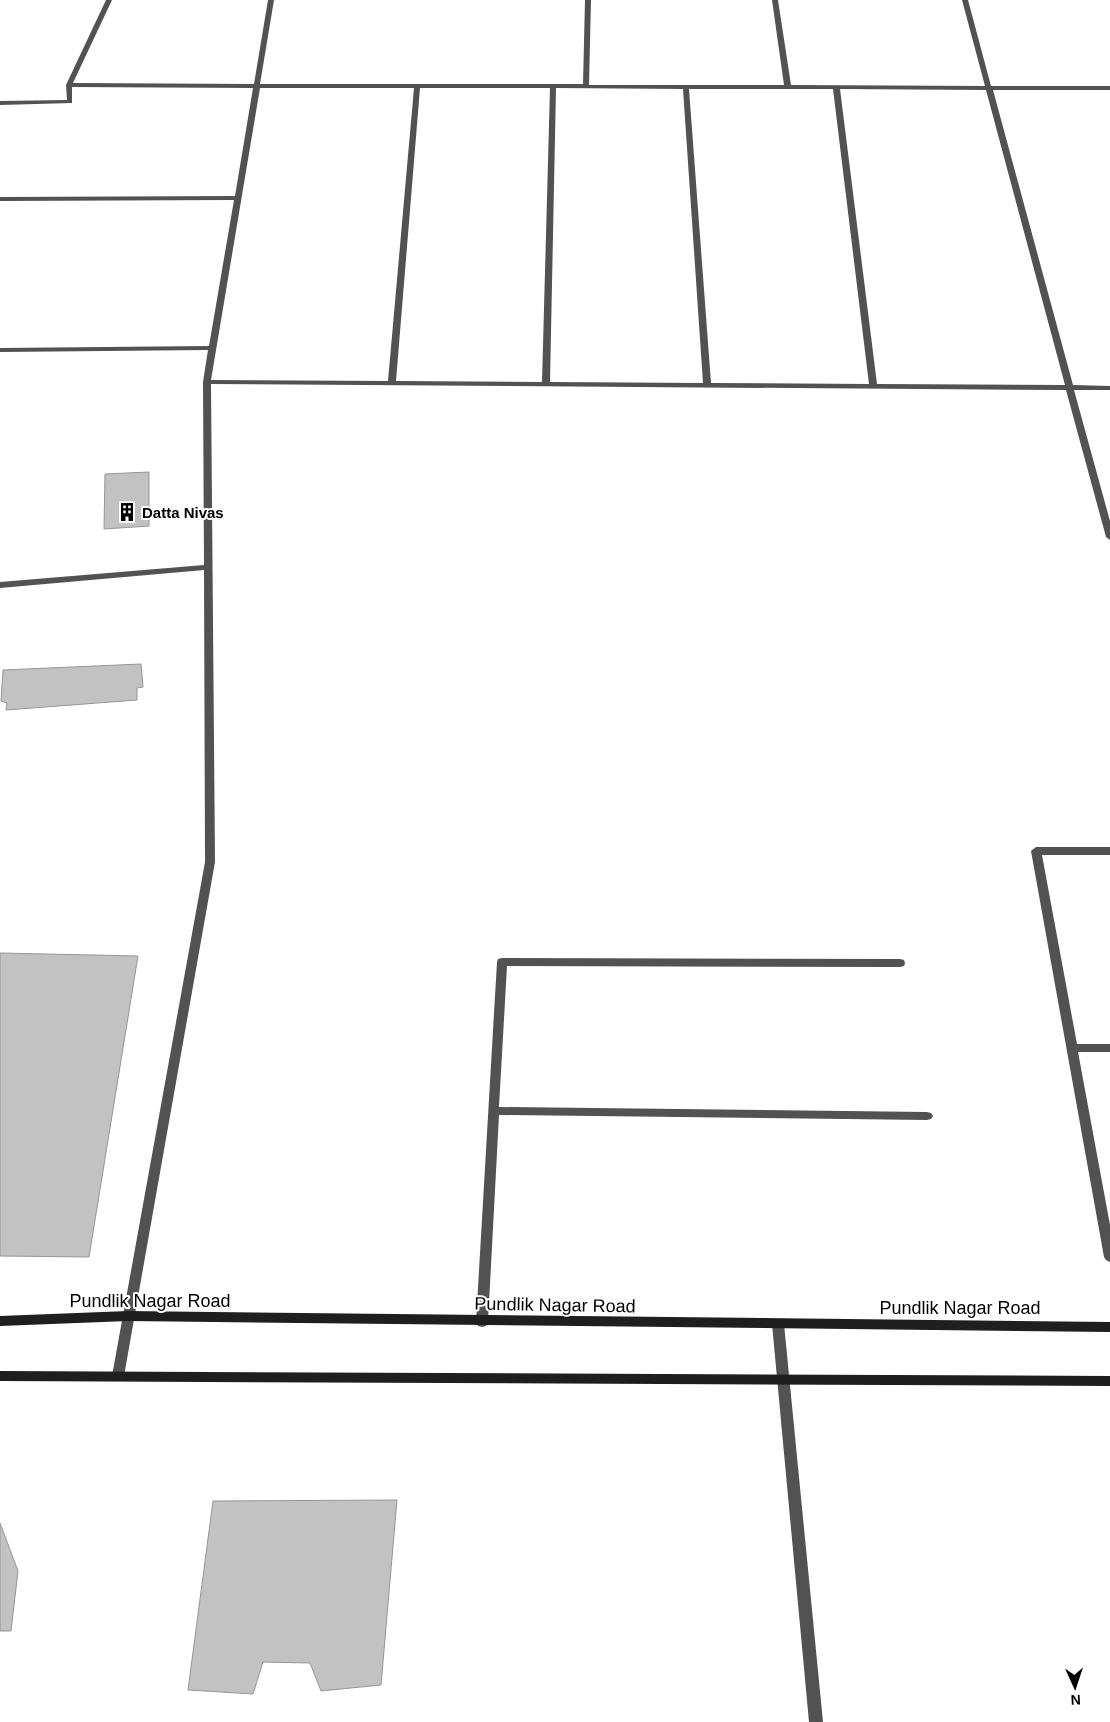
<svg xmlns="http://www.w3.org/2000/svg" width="1110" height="1722" viewBox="0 0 1110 1722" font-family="Helvetica,sans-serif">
	<rect width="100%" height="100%" fill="#fff"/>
	<g fill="#c2c2c2" stroke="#969696">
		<path d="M 149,472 L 149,526 L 104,529 L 105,474 Z"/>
		<path d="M 141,664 L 143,687 L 137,688 L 137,700 L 6,710 L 7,703 L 1,701 L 3,670 Z"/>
		<path d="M 0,953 L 138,956 L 89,1257 L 0,1256 Z"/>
		<path d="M 397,1500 L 381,1685 L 321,1691 L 310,1663 L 263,1662 L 253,1694 L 188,1690 L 213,1501 Z"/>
		<path d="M 0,1523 L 18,1571 L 11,1631 L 0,1631 Z"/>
	</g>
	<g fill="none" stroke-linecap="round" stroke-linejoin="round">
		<g fill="#525252" fill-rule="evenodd">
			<path d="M 106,0 L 112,0 L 73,83 L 254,84 L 268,0 L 274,0 L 260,84 L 583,84 L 585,0 L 591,0 L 589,85 L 784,85 L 772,0 L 778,0 L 791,85 L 985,86 L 962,0 L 968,0 L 991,86 L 1110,86 L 1110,90 L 993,90 L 1073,385 L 1110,386 L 1110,390 L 1074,390 L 1110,521 L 1110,540 L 1106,537 L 1066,390 L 211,384 L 215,862 L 124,1376 L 122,1380 L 118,1381 L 114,1380 L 112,1376 L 205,862 L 204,570 L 0,588 L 0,582 L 204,565 L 203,382 L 208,350 L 0,352 L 0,348 L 209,346 L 234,200 L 0,201 L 0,197 L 235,196 L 253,88 L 72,87 L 72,103 L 0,105 L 0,101 L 67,100 L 66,85 ZM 260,88 L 414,88 L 388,381 L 211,380 ZM 420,88 L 550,88 L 542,382 L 396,381 ZM 556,88 L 683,89 L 703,383 L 550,382 ZM 689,89 L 833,89 L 869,384 L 711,383 ZM 840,89 L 986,90 L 1065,385 L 877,384 Z"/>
			<path d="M 1036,847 L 1110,847 L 1110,855 L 1042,855 L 1077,1044 L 1110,1044 L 1110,1052 L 1078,1052 L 1110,1225 L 1110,1262 L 1106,1260 L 1104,1257 L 1031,851 Z"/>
			<path d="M 502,958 L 900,959 L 904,960 L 905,963 L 904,966 L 900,967 L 507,966 L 499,1107 L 927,1112 L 931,1113 L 933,1116 L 931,1119 L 927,1120 L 499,1115 L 488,1322 L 486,1326 L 482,1327 L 478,1326 L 476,1322 L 497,962 L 498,959 Z"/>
			<path d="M 778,1319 L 782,1320 L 784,1324 L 823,1722 L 809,1722 L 772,1324 L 774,1320 Z"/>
		</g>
		<g fill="#1f1f1f" fill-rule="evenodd">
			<path d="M 128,1311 L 1110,1322 L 1110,1332 L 128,1321 L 0,1326 L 0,1316 Z"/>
			<path d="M 0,1371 L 1110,1376 L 1110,1386 L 0,1381 Z"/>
		</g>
	</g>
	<defs>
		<g id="building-bare" transform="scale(1.5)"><path d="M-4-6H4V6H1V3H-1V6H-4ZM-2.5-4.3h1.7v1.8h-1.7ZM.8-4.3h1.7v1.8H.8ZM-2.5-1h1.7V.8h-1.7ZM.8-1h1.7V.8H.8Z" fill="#000" stroke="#fff" stroke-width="2.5" paint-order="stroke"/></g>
	</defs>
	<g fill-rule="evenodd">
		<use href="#building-bare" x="127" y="512"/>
	</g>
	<g text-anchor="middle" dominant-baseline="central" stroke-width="4" stroke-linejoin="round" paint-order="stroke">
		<g font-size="15" font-weight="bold" fill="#000" stroke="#fff" text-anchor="start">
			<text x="142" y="512">Datta Nivas</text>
		</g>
		<g font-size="18" fill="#000" stroke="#fff">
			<text x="150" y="1301">Pundlik Nagar Road</text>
			<text transform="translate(555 1305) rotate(1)">Pundlik Nagar Road</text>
			<text x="960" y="1308">Pundlik Nagar Road</text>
		</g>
	</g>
	<g transform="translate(1075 1687) rotate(177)" stroke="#ffffff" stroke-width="4" paint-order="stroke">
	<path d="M0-4L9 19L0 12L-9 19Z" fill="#000000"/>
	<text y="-8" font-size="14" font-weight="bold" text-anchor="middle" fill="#000000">N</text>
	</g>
</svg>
